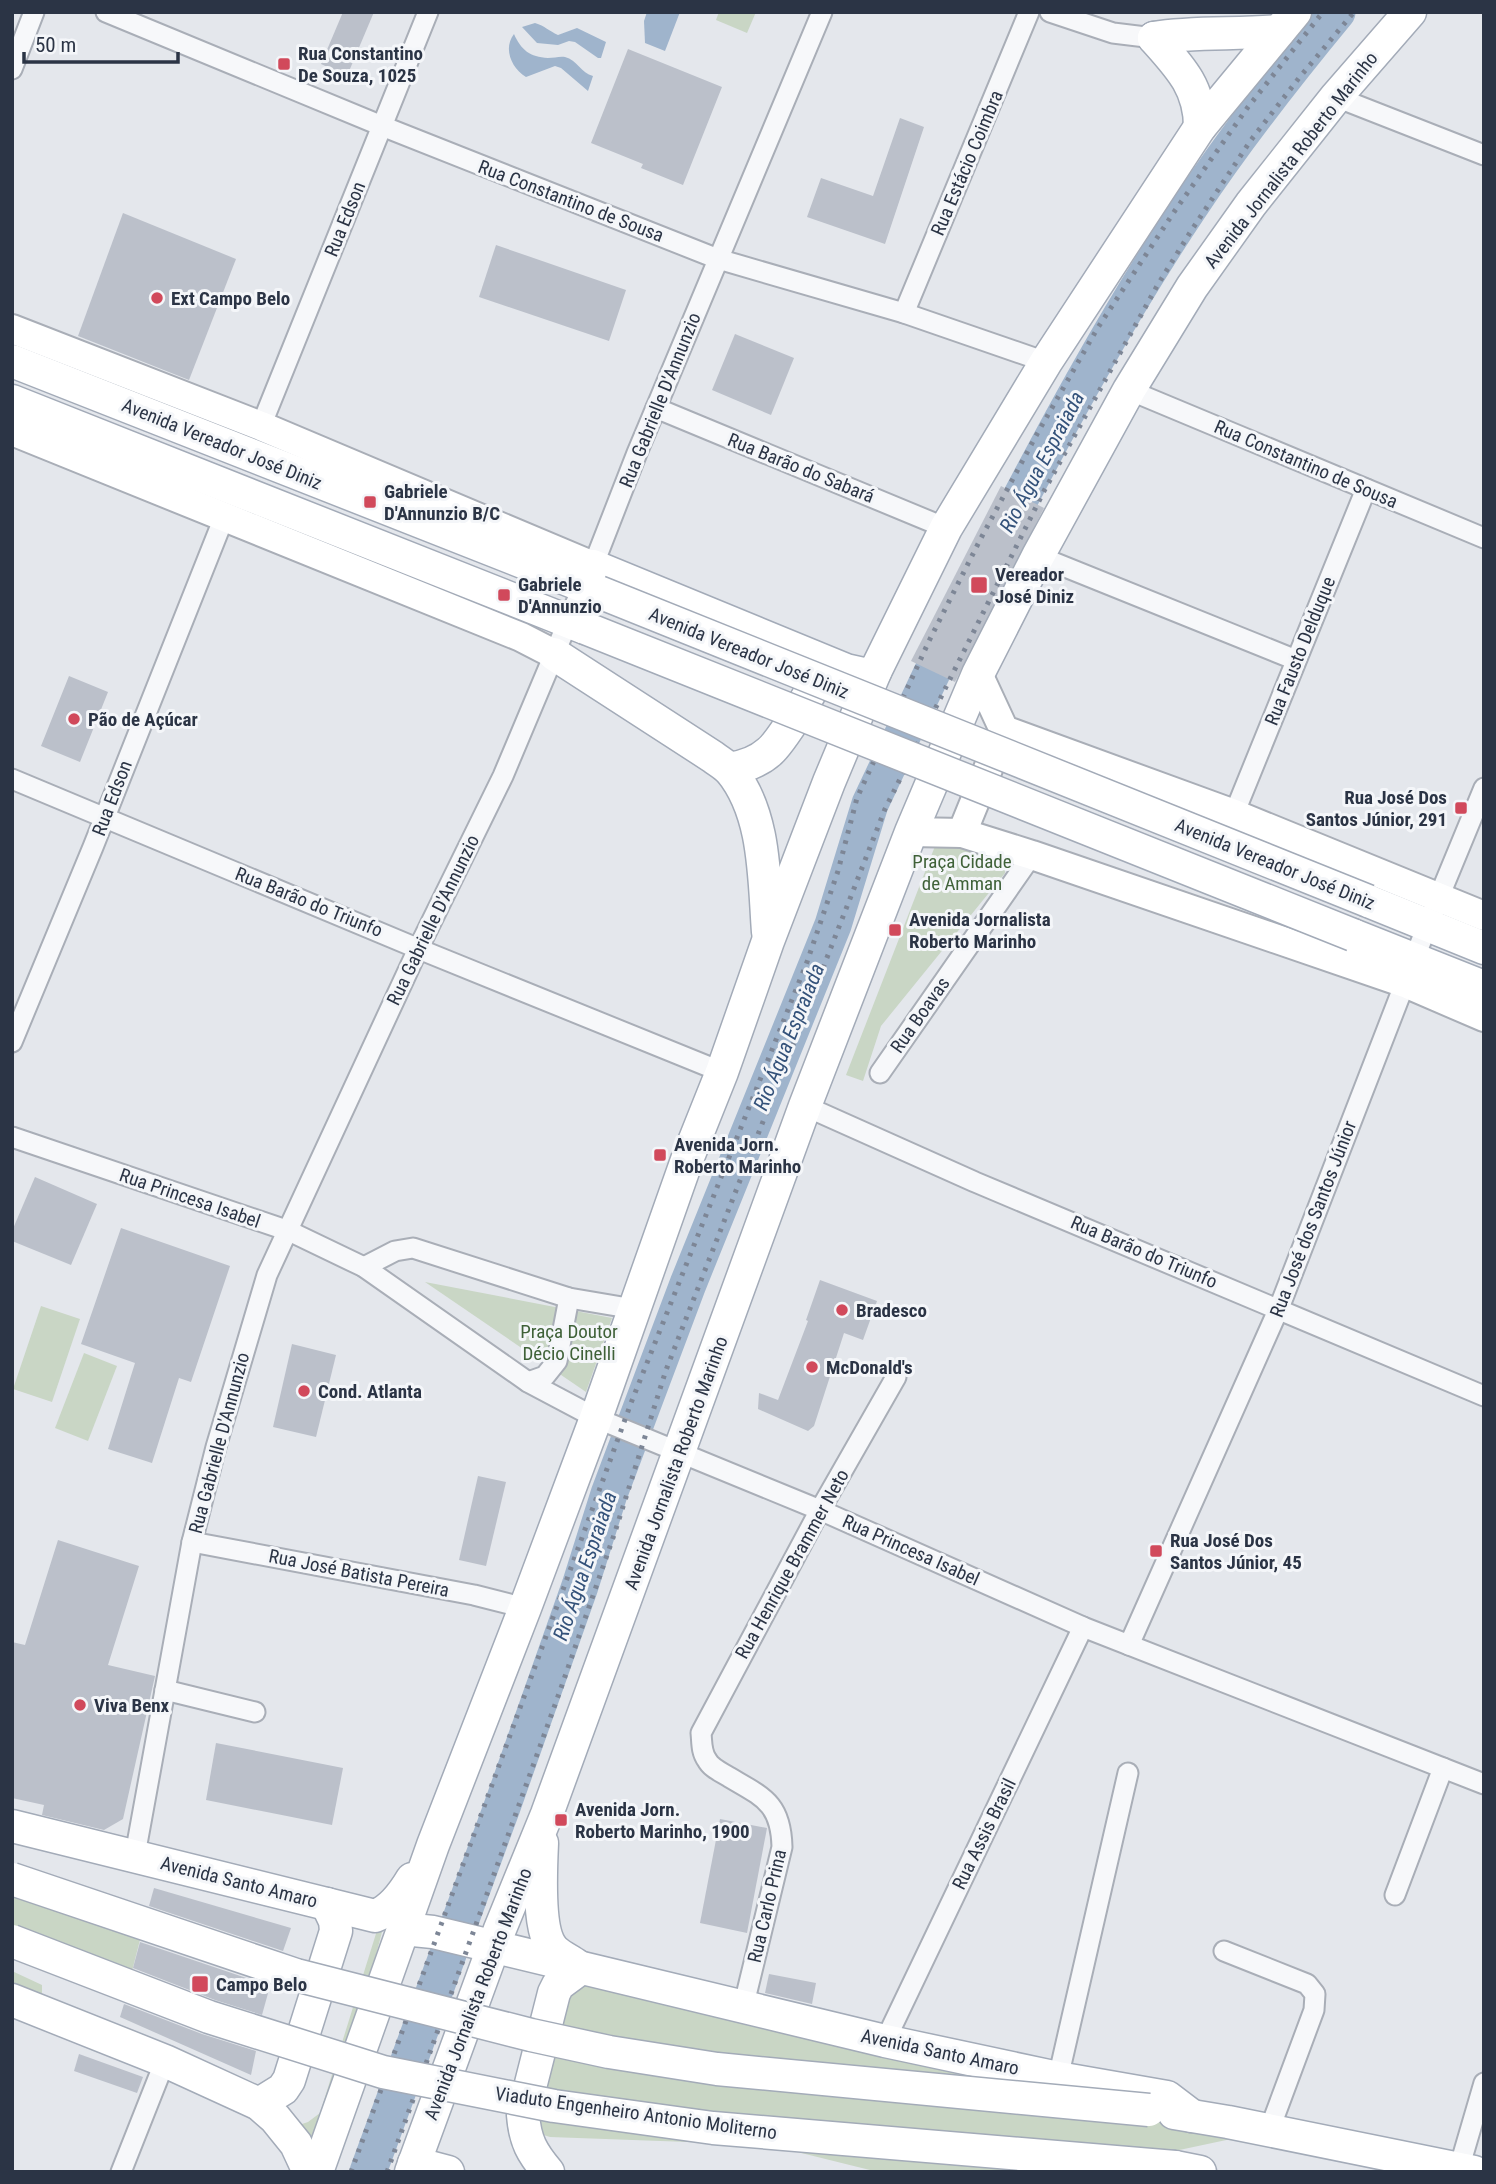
<svg xmlns="http://www.w3.org/2000/svg" width="1496" height="2184" viewBox="0 0 1496 2184" font-family="'Roboto Condensed',sans-serif">
	<rect width="100%" height="100%" fill="#e4e7ec"/>
	<g fill="#c9d6c5">
		<path d="M 719,12 L 756,12 L 747,33 L 716,20 Z"/>
		<path d="M 937,841 L 1004,853 L 1005,873 L 881,1026 L 863,1081 L 846,1075 Z"/>
		<path d="M 425,1282 L 612,1318 L 586,1392 Z"/>
		<path d="M 41,1306 L 80,1319 L 52,1402 L 13,1389 Z"/>
		<path d="M 84,1353 L 117,1366 L 88,1441 L 55,1428 Z"/>
		<path d="M 12,1896 L 141,1936 L 132,1971 L 12,1929 Z"/>
		<path d="M 379,1924 L 382,1926 L 382,1932 L 360,2015 L 314,2136 L 307,2147 L 296,2126 L 308,2122 L 320,2113 Z"/>
		<path d="M 12,1971 L 42,1985 L 42,1997 L 12,1984 Z"/>
		<path d="M 579,1979 L 1202,2115 L 1203,2132 L 1231,2139 L 1076,2172 L 878,2172 L 769,2145 L 550,2137 L 534,2132 L 531,2124 L 574,1984 Z"/>
	</g>
	<g fill="#9fb4cc">
		<path d="M 647,12 L 680,12 L 665,51 L 645,43 L 644,21 Z"/>
		<path d="M 535,23 C 545,26 549,31 558,35 L 577,28 L 606,42 L 601,58 L 598,58 L 575,42 L 569,41 L 558,45 L 537,43 L 522,27 Z"/>
		<path d="M 514,34 C 521,50 530,57 548,58 C 554,58 560,56 565,57 C 577,60 581,73 593,76 L 588,91 L 561,68 L 555,66 L 526,77 C 511,68 503,48 514,34 Z"/>
	</g>
	<g fill="none" stroke-linecap="round" stroke-linejoin="round">
		<g stroke="#9fb4cc" stroke-width="37">
			<path d="M 998,541 C 1057,427 1118,314 1189,208 C 1234,140 1285,75 1337,12"/>
			<path d="M 368,2172 L 502,1807 L 580,1586 L 609,1494 L 688,1284 L 833,925 L 870,804 L 954,626"/>
		</g>
	</g>
	<g fill="#bbc0ca">
		<path d="M 343,12 L 374,12 L 347,76 L 321,64 Z"/>
		<path d="M 628,49 L 722,87 L 683,185 L 641,168 L 643,164 L 591,143 Z"/>
		<path d="M 900,118 L 924,127 L 885,244 L 807,217 L 821,178 L 873,196 Z"/>
		<path d="M 123,213 L 236,259 L 189,380 L 78,336 Z"/>
		<path d="M 496,245 L 626,290 L 609,341 L 479,297 Z"/>
		<path d="M 735,334 L 794,358 L 771,415 L 712,390 Z"/>
		<path d="M 1001,486 L 1044,508 L 955,682 L 911,661 Z"/>
		<path d="M 69,676 L 108,692 L 80,762 L 41,746 Z"/>
		<path d="M 35,1177 L 97,1204 L 71,1265 L 12,1241 L 12,1231 Z"/>
		<path d="M 121,1228 L 230,1266 L 191,1382 L 179,1378 L 152,1463 L 108,1449 L 135,1363 L 81,1344 Z"/>
		<path d="M 820,1280 L 877,1301 L 863,1340 L 844,1333 L 814,1426 L 808,1431 L 758,1409 L 759,1393 L 778,1400 L 808,1321 L 806,1320 Z"/>
		<path d="M 292,1344 L 336,1355 L 316,1437 L 273,1427 Z"/>
		<path d="M 478,1476 L 506,1482 L 486,1566 L 459,1560 Z"/>
		<path d="M 58,1540 L 139,1566 L 108,1665 L 155,1676 L 123,1819 L 104,1830 L 42,1815 L 44,1805 L 12,1798 L 12,1642 L 25,1645 Z"/>
		<path d="M 216,1743 L 343,1768 L 332,1825 L 206,1800 Z"/>
		<path d="M 720,1819 L 767,1828 L 747,1933 L 700,1923 Z"/>
		<path d="M 154,1888 L 291,1928 L 283,1951 L 149,1906 Z"/>
		<path d="M 140,1942 L 270,1986 L 262,2015 L 215,2000 L 133,1968 Z"/>
		<path d="M 769,1974 L 816,1983 L 812,2004 L 765,1993 Z"/>
		<path d="M 124,2004 L 202,2034 L 256,2051 L 251,2075 L 120,2017 Z"/>
		<path d="M 79,2054 L 143,2077 L 137,2093 L 74,2071 Z"/>
	</g>
	<g fill="none" stroke-linecap="round" stroke-linejoin="round">
		<g stroke="#a9aeb7" stroke-width="23">
			<g id="street">
				<path d="M 106,12 L 382,126 L 718,259 L 904,313 L 1046,362"/>
				<path d="M 1050,12 L 1113,33 L 1154,38"/>
				<path d="M 12,69 L 34,12"/>
				<path d="M 1336,97 L 1484,155"/>
				<path d="M 904,313 L 1029,12"/>
				<path d="M 1129,390 L 1484,538"/>
				<path d="M 656,408 L 946,528"/>
				<path d="M 261,426 L 428,12"/>
				<path d="M 1038,556 L 1296,660"/>
				<path d="M 593,566 L 637,453 L 822,12"/>
				<path d="M 12,779 L 431,954 L 722,1072"/>
				<path d="M 1234,814 L 1366,489"/>
				<path d="M 12,1042 L 93,847 L 225,515"/>
				<path d="M 880,1073 L 1032,855"/>
				<path d="M 805,1106 L 975,1182 L 1484,1396"/>
				<path d="M 12,1137 L 289,1231 L 364,1267 L 528,1382 L 596,1418 L 820,1510 L 1083,1627 L 1484,1784"/>
				<path d="M 364,1267 L 395,1251 L 413,1248 L 569,1298 L 634,1309"/>
				<path d="M 528,1382 L 545,1376 L 557,1361 L 569,1298"/>
				<path d="M 192,1542 L 474,1595 L 525,1608"/>
				<path d="M 1129,1645 L 1279,1308 L 1427,926 L 1484,788"/>
				<path d="M 165,1690 L 255,1712"/>
				<path d="M 135,1855 L 192,1542 L 216,1447 L 267,1275 L 419,947 L 503,776 L 583,586"/>
				<path d="M 1395,1895 L 1443,1768"/>
				<path d="M 1224,1951 L 1307,1984 L 1315,1994 L 1314,2010 L 1269,2131"/>
				<path d="M 743,2008 L 782,1847 C 781,1803 763,1797 729,1777 C 721,1772 711,1768 707,1760 C 701,1752 702,1742 701,1733 L 820,1510 L 896,1377"/>
				<path d="M 885,2041 L 1083,1627"/>
				<path d="M 1058,2078 L 1128,1773"/>
				<path d="M 121,2172 L 165,2061"/>
				<path d="M 1458,2172 L 1484,2083"/>
			</g>
		</g>
		<g stroke="#a9aeb7" stroke-width="32">
			<g id="secondary">
				<path d="M 12,329 L 261,426 L 593,566 L 583,586"/>
				<path d="M 12,431 L 521,637 L 554,654"/>
				<path d="M 978,674 L 1004,730 L 1234,814 L 1484,916"/>
				<path d="M 911,832 L 962,833 L 1032,855 L 1405,983 L 1484,1017"/>
				<path d="M 962,833 L 1003,732"/>
			</g>
		</g>
		<g stroke="#a3abb8" stroke-width="35">
			<g id="primary">
				<path d="M 1154,38 C 1195,31 1237,35 1279,31"/>
				<path d="M 1154,38 C 1179,66 1200,87 1200,127"/>
				<path d="M 12,361 L 599,592"/>
				<path d="M 12,401 L 585,628"/>
				<path d="M 593,566 L 846,670 L 864,674 L 875,672"/>
				<path d="M 554,654 L 713,757 C 718,761 725,765 730,770 C 766,813 764,879 768,932"/>
				<path d="M 729,769 C 743,767 759,761 769,752 C 780,743 818,684 819,672 C 819,665 817,661 813,657"/>
				<path d="M 1368,901 L 1484,948"/>
				<path d="M 1353,935 L 1484,987"/>
				<path d="M 12,1826 L 375,1916 C 392,1910 403,1894 412,1879"/>
				<path d="M 542,1843 C 541,1866 537,1933 554,1950 C 560,1956 569,1960 576,1965"/>
				<path d="M 403,1929 L 433,1932 L 885,2041 L 1058,2078 L 1167,2097 L 1192,2116"/>
				<path d="M 12,2000 L 165,2061 L 259,2104 L 275,2118 L 296,2144 L 309,2172"/>
				<path d="M 259,2104 L 283,2089 L 289,2080 L 336,1931 L 335,1921 L 327,1904"/>
				<path d="M 1174,2113 L 1228,2122 L 1474,2172"/>
				<path d="M 414,2163 L 448,2172"/>
				<path d="M 1175,2167 L 1200,2172"/>
				<path d="M 317,2172 L 433,1845 L 525,1608 L 596,1418 L 688,1157 L 722,1072 L 768,941 L 829,782 L 875,672 L 946,528 L 1046,362 L 1200,127 L 1295,12"/>
				<path d="M 411,2172 L 500,1929 L 547,1814 L 805,1106 L 911,832 L 978,674 L 1038,556 L 1129,390 L 1192,287 L 1251,204 L 1336,97 L 1410,12"/>
				<path d="M 548,2172 C 532,2153 525,2141 523,2115 L 554,1993 L 558,1985 L 581,1968"/>
			</g>
		</g>
		<use href="#street" stroke="#f7f8fa" stroke-width="19"/>
		<use href="#secondary" stroke="#fff" stroke-width="28"/>
		<use href="#primary" stroke="#fff" stroke-width="32"/>
		<g stroke="#7d8696" stroke-width="5" stroke-dasharray="3.5 7" stroke-linecap="butt">
			<path d="M 351,2172 L 631,1403 L 807,962 L 838,871 L 857,798 L 929,641 L 980,540 L 1037,434 L 1097,329 L 1174,212 L 1248,107 L 1323,12"/>
			<path d="M 387,2172 L 561,1688 L 615,1532 L 666,1370 L 885,809 L 1044,491 L 1157,286 L 1191,231 L 1251,140 L 1299,78 L 1354,12"/>
		</g>
		<g stroke="#a3abb8" stroke-width="35" stroke-linecap="butt">
			<g id="primary-bridge">
				<path d="M 599,592 L 1368,901"/>
				<path d="M 585,628 L 1353,935"/>
				<path d="M 12,1879 L 296,1975 L 531,2035 L 609,2052 L 717,2069 L 1149,2110"/>
				<path d="M 12,1941 L 209,2017 L 383,2072 L 554,2106 L 713,2128 L 1175,2167"/>
			</g>
		</g>
		<use href="#primary-bridge" stroke="#fff" stroke-width="32"/>
	</g>
	<g fill="#d1495b" stroke="#f4f6f9" stroke-width="2.5">
		<rect x="277" y="57" width="14" height="14" rx="3.5"/>
		<circle cx="157" cy="298" r="7"/>
		<rect x="363" y="495" width="14" height="14" rx="3.5"/>
		<rect x="970" y="576" width="18" height="18" rx="3.5"/>
		<rect x="497" y="588" width="14" height="14" rx="3.5"/>
		<circle cx="74" cy="719" r="7"/>
		<rect x="1454" y="801" width="14" height="14" rx="3.5"/>
		<rect x="888" y="923" width="14" height="14" rx="3.5"/>
		<rect x="653" y="1148" width="14" height="14" rx="3.5"/>
		<circle cx="842" cy="1310" r="7"/>
		<circle cx="812" cy="1367" r="7"/>
		<circle cx="304" cy="1391" r="7"/>
		<rect x="1149" y="1544" width="14" height="14" rx="3.5"/>
		<circle cx="80" cy="1705" r="7"/>
		<rect x="554" y="1813" width="14" height="14" rx="3.5"/>
		<rect x="191" y="1975" width="18" height="18" rx="3.5"/>
	</g>
	<g text-anchor="middle" dominant-baseline="central" stroke-width="6" stroke-linejoin="round" paint-order="stroke">
		<g font-size="19" font-weight="bold" fill="#2b3445" stroke="#f4f6f9" text-anchor="start">
			<text x="298" y="53">Rua Constantino<tspan x="298" dy="22">De Souza, 1025</tspan></text>
			<text x="171" y="298">Ext Campo Belo</text>
			<text x="384" y="491">Gabriele<tspan x="384" dy="22">D'Annunzio B/C</tspan></text>
			<text x="995" y="574">Vereador<tspan x="995" dy="22">José Diniz</tspan></text>
			<text x="518" y="584">Gabriele<tspan x="518" dy="22">D'Annunzio</tspan></text>
			<text x="88" y="719">Pão de Açúcar</text>
			<text x="1447" y="797" text-anchor="end">Rua José Dos<tspan x="1447" dy="22">Santos Júnior, 291</tspan></text>
			<text x="909" y="919">Avenida Jornalista<tspan x="909" dy="22">Roberto Marinho</tspan></text>
			<text x="674" y="1144">Avenida Jorn.<tspan x="674" dy="22">Roberto Marinho</tspan></text>
			<text x="856" y="1310">Bradesco</text>
			<text x="826" y="1367">McDonald's</text>
			<text x="318" y="1391">Cond. Atlanta</text>
			<text x="1170" y="1540">Rua José Dos<tspan x="1170" dy="22">Santos Júnior, 45</tspan></text>
			<text x="94" y="1705">Viva Benx</text>
			<text x="575" y="1809">Avenida Jorn.<tspan x="575" dy="22">Roberto Marinho, 1900</tspan></text>
			<text x="216" y="1984">Campo Belo</text>
		</g>
		<g font-size="19" fill="#2b3445" stroke="#f4f6f9">
			<text transform="translate(1291 160) rotate(-52)">Avenida Jornalista Roberto Marinho</text>
			<text transform="translate(967 163) rotate(-67)">Rua Estácio Coimbra</text>
			<text transform="translate(571 201) rotate(21)">Rua Constantino de Sousa</text>
			<text transform="translate(345 219) rotate(-68)">Rua Edson</text>
			<text transform="translate(660 400) rotate(-68)">Rua Gabrielle D'Annunzio</text>
			<text transform="translate(222 444) rotate(22)">Avenida Vereador José Diniz</text>
			<text transform="translate(1306 464) rotate(23)">Rua Constantino de Sousa</text>
			<text transform="translate(801 468) rotate(22)">Rua Barão do Sabará</text>
			<text transform="translate(1300 651) rotate(-68)">Rua Fausto Delduque</text>
			<text transform="translate(749 653) rotate(22)">Avenida Vereador José Diniz</text>
			<text transform="translate(112 798) rotate(-69)">Rua Edson</text>
			<text transform="translate(1275 864) rotate(22)">Avenida Vereador José Diniz</text>
			<text transform="translate(309 902) rotate(22)">Rua Barão do Triunfo</text>
			<text transform="translate(433 920) rotate(-64)">Rua Gabrielle D'Annunzio</text>
			<text transform="translate(920 1015) rotate(-55)">Rua Boavas</text>
			<text transform="translate(190 1198) rotate(19)">Rua Princesa Isabel</text>
			<text transform="translate(1313 1219) rotate(-69)">Rua José dos Santos Júnior</text>
			<text transform="translate(1144 1252) rotate(23)">Rua Barão do Triunfo</text>
			<text transform="translate(219 1443) rotate(-75)">Rua Gabrielle D'Annunzio</text>
			<text transform="translate(676 1463) rotate(-70)">Avenida Jornalista Roberto Marinho</text>
			<text transform="translate(911 1550) rotate(24)">Rua Princesa Isabel</text>
			<text transform="translate(792 1564) rotate(-61)">Rua Henrique Brammer Neto</text>
			<text transform="translate(359 1573) rotate(11)">Rua José Batista Pereira</text>
			<text transform="translate(984 1834) rotate(-64)">Rua Assis Brasil</text>
			<text transform="translate(239 1882) rotate(14)">Avenida Santo Amaro</text>
			<text transform="translate(767 1906) rotate(-77)">Rua Carlo Prina</text>
			<text transform="translate(478 1994) rotate(-69)">Avenida Jornalista Roberto Marinho</text>
			<text transform="translate(940 2052) rotate(12)">Avenida Santo Amaro</text>
			<text transform="translate(636 2113) rotate(8)">Viaduto Engenheiro Antonio Moliterno</text>
		</g>
		<g font-size="19" fill="#3f6138" stroke="#f4f6f9">
			<text x="962" y="861">Praça Cidade<tspan x="962" dy="22">de Amman</tspan></text>
			<text x="569" y="1331">Praça Doutor<tspan x="569" dy="22">Décio Cinelli</tspan></text>
		</g>
		<g font-size="21" font-style="italic" fill="#34527a" stroke="#f4f6f9">
			<text transform="translate(1042 462) rotate(-62)">Rio Água Espraiada</text>
			<text transform="translate(789 1037) rotate(-68)">Rio Água Espraiada</text>
			<text transform="translate(585 1566) rotate(-71)">Rio Água Espraiada</text>
		</g>
	</g>
	<rect width="1496" height="2184" fill="none" stroke="#2b3445" stroke-width="28"/>
	<path d="M24 52v10h154v-10" fill="none" stroke="#2b3445" stroke-width="3.5"/>
	<text x="35" y="52" font-size="21" fill="#2b3445" stroke="#f4f6f9" stroke-width="5" paint-order="stroke">50 m</text>
</svg>
